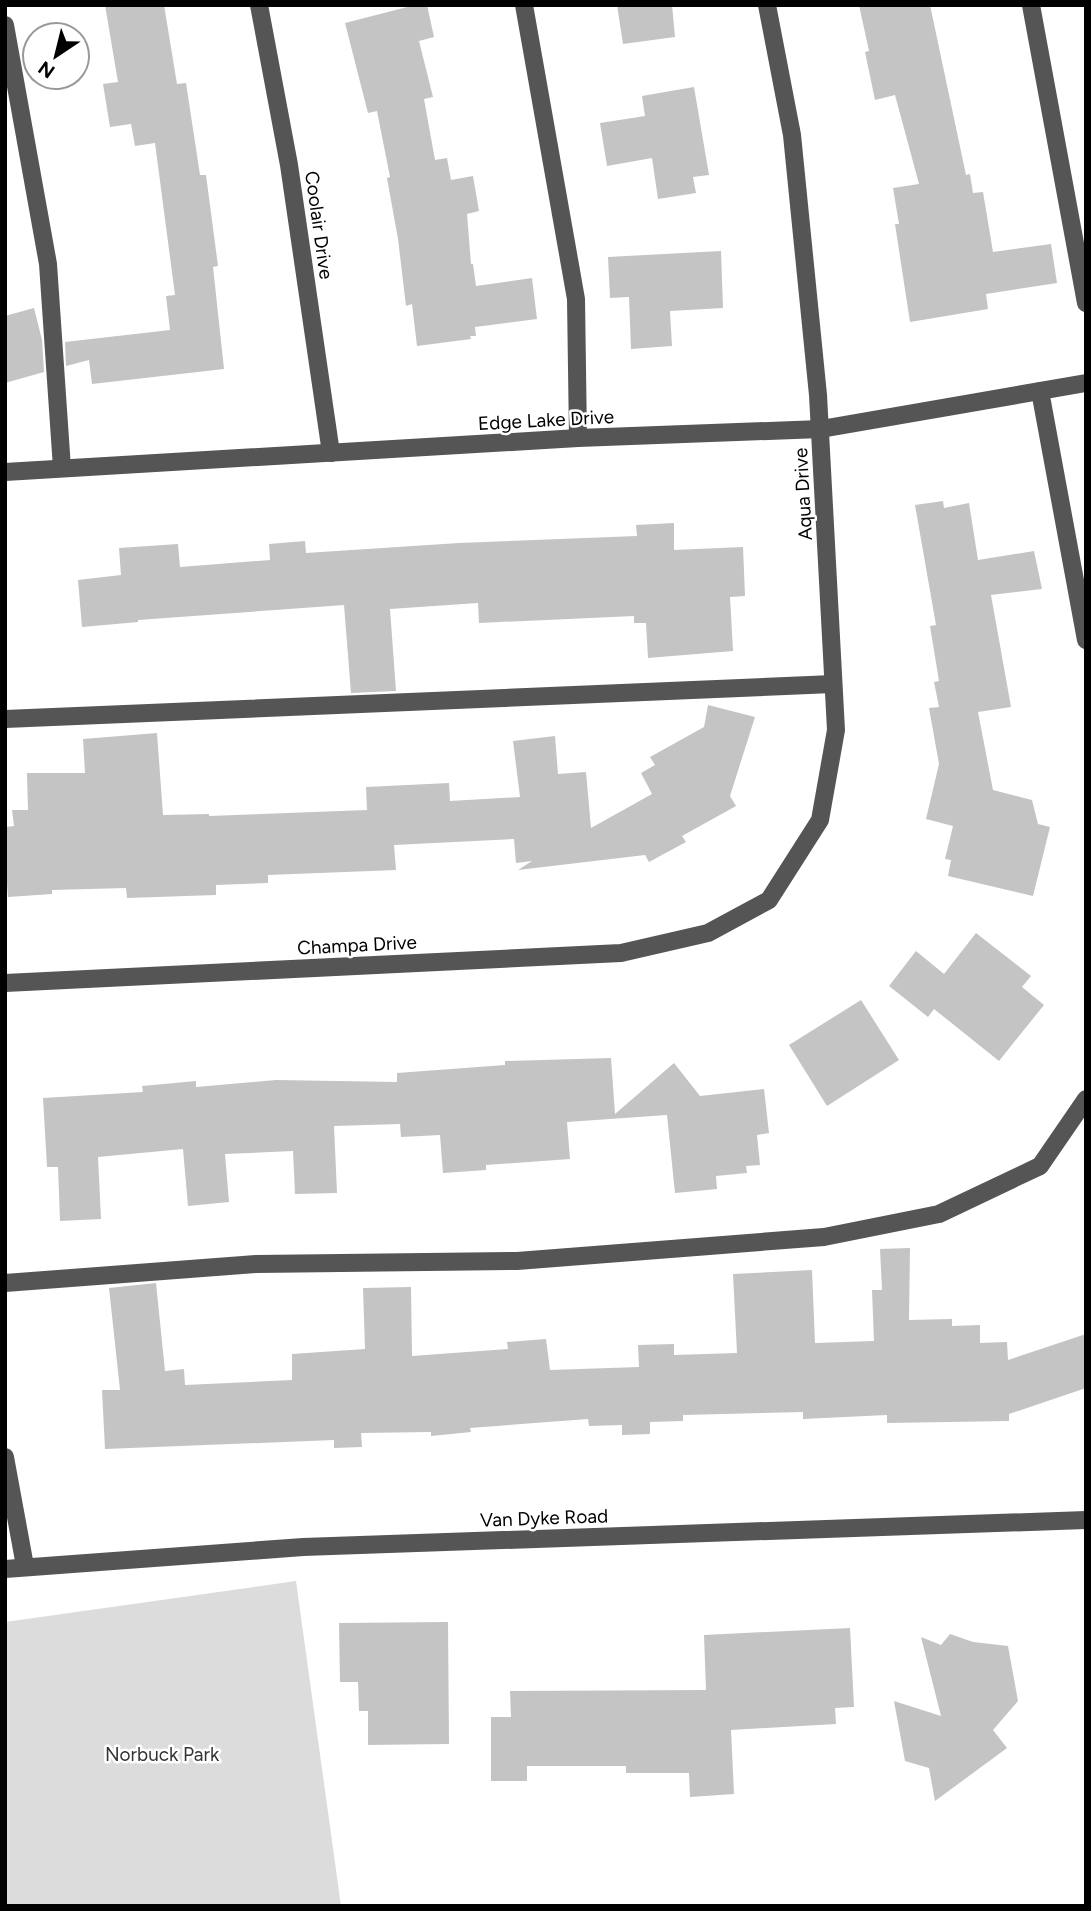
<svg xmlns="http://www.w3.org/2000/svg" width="1091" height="1911" viewBox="0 0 1091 1911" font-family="Figtree,sans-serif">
	<rect width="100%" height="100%" fill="#fff"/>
	<path fill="#dcdcdc" d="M 296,1581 L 341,1906 L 5,1906 L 5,1622 Z"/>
	<g fill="#c4c4c4">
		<path d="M 105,5 L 164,5 L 177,84 L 186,83 L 200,175 L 206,175 L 218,266 L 213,267 L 224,369 L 92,384 L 89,360 L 66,366 L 65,342 L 170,330 L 166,296 L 175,295 L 155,143 L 135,146 L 131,124 L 110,127 L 103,84 L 118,82 Z"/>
		<path d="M 415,5 L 427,5 L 434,37 L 419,41 L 433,97 L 424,99 L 435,160 L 447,158 L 451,180 L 473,176 L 479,211 L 467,214 L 471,264 L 473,264 L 476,286 L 532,278 L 537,319 L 475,327 L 476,336 L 470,336 L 471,339 L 417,346 L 412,304 L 406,306 L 398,239 L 387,178 L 390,177 L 377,111 L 368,113 L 345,23 Z"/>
		<path d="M 617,5 L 672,5 L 675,37 L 623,44 Z"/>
		<path d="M 859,5 L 930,5 L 966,175 L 970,174 L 973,193 L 983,192 L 993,252 L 1051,244 L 1057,283 L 986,294 L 988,309 L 910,322 L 895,224 L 899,224 L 893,188 L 919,184 L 895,95 L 875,100 L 865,52 L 869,51 Z"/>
		<path d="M 694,87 L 709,175 L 693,177 L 696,193 L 658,199 L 652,158 L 607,166 L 600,123 L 645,116 L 642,96 Z"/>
		<path d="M 721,251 L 723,308 L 670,311 L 672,346 L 631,349 L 629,297 L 610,298 L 608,257 Z"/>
		<path d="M 34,308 L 42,340 L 44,372 L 5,383 L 5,316 Z"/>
		<path d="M 943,501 L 944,508 L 969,503 L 978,560 L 1034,551 L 1042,589 L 991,595 L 1011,707 L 978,712 L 993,790 L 1032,800 L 1038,824 L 1050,827 L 1033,896 L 948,876 L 951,860 L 945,859 L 953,826 L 926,819 L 939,764 L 929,708 L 939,707 L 934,682 L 939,681 L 930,626 L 936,625 L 915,505 Z"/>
		<path d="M 674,523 L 674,550 L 743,547 L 745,596 L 730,597 L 733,651 L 648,658 L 646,623 L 634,623 L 634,616 L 479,623 L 478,603 L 390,609 L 396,691 L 351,693 L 344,605 L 138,620 L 138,622 L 82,627 L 78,580 L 121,575 L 119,548 L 178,544 L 180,567 L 270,560 L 269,544 L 305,541 L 306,553 L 459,543 L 637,536 L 636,525 Z"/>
		<path d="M 708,705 L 755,717 L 730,796 L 736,806 L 682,836 L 686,842 L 649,862 L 645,855 L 518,870 L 532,861 L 516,863 L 514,839 L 394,845 L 396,870 L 268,875 L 268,883 L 216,885 L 216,895 L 127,898 L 126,888 L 52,890 L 52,894 L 8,897 L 7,883 L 5,883 L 5,827 L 14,826 L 12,810 L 28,810 L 27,773 L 85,773 L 83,739 L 157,733 L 163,815 L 209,814 L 209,816 L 367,810 L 366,787 L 449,783 L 450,801 L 520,797 L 513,741 L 555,736 L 558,774 L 586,772 L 591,828 L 652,794 L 641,773 L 655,765 L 650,757 L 704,727 Z"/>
		<path d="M 976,933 L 1031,976 L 1022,987 L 1044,1005 L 999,1061 L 934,1009 L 928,1017 L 889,986 L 916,951 L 944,974 Z"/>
		<path d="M 861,1000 L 899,1060 L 827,1106 L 789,1045 Z"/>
		<path d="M 611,1058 L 615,1114 L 674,1063 L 700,1096 L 764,1089 L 769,1133 L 757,1135 L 760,1165 L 746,1166 L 747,1173 L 716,1176 L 717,1189 L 675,1193 L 667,1115 L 567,1122 L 570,1159 L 486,1165 L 486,1170 L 443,1173 L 440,1135 L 401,1137 L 400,1124 L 334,1126 L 337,1193 L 295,1194 L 293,1151 L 225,1154 L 229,1202 L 188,1206 L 183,1149 L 98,1157 L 101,1219 L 60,1221 L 58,1167 L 47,1167 L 43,1098 L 143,1092 L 142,1086 L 196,1081 L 196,1087 L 276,1080 L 397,1082 L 397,1073 L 505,1065 L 505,1061 Z"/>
		<path d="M 910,1248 L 909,1320 L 952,1319 L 952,1326 L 980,1325 L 980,1343 L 1007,1342 L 1008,1360 L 1086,1334 L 1086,1388 L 1009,1414 L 1009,1421 L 887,1423 L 887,1415 L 803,1419 L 803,1412 L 683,1415 L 683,1421 L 650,1422 L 650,1434 L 622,1435 L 622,1425 L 589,1426 L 588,1419 L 470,1428 L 471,1432 L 431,1436 L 431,1432 L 361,1433 L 362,1447 L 334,1448 L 334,1440 L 105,1449 L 102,1390 L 120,1390 L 109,1288 L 156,1283 L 165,1371 L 184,1369 L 185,1385 L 292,1380 L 292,1354 L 365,1349 L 363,1288 L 411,1287 L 412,1356 L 508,1349 L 507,1342 L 546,1339 L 550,1370 L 639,1367 L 638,1345 L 674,1344 L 674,1355 L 737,1353 L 733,1274 L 812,1270 L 815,1343 L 874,1341 L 872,1290 L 882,1290 L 880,1249 Z"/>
		<path d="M 448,1622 L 449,1744 L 368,1745 L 368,1711 L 359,1711 L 358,1682 L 340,1682 L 339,1623 Z"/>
		<path d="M 850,1628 L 854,1707 L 835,1708 L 836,1724 L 731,1730 L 734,1794 L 690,1797 L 689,1773 L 626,1773 L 626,1766 L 527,1766 L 527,1781 L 491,1781 L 491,1717 L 511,1717 L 510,1691 L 706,1690 L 704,1635 Z"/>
		<path d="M 950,1634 L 973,1642 L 1008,1646 L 1018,1701 L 993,1730 L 1007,1748 L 935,1801 L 929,1768 L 905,1761 L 894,1701 L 941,1716 L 921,1637 L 941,1645 Z"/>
	</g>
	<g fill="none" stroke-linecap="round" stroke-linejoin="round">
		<g stroke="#555" stroke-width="18">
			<path d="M 259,5 L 289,165 L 331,453"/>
			<path d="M 524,5 L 576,299 L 578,438"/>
			<path d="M 1031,5 L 1086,303"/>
			<path d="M 5,25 L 48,264 L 62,468"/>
			<path d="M 1040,391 L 1086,640"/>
			<path d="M 5,472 L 578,438 L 821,429 L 1086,383"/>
			<path d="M 5,719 L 833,684"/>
			<path d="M 5,983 L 621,953 L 708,933 L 769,900 L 820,820 L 836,730 L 818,395 L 792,135 L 767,5"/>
			<path d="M 5,1283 L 256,1264 L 517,1261 L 824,1237 L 939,1214 L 1040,1166 L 1086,1099"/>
			<path d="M 5,1457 L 25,1566"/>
			<path d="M 5,1569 L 303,1547 L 1086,1520"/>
		</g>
	</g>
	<g text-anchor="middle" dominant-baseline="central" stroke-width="5" stroke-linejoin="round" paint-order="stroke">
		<g font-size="19" fill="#000" stroke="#fff">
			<text transform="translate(319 225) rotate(82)">Coolair Drive</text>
			<text transform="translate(546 420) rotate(-3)">Edge Lake Drive</text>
			<text transform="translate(803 494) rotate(-93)">Aqua Drive</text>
			<text transform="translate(357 945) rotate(-3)">Champa Drive</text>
			<text transform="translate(544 1518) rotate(-2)">Van Dyke Road</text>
		</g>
		<g font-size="19" fill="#333" stroke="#fff">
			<text x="162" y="1754">Norbuck Park</text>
		</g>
	</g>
	<rect width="1091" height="1911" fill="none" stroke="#000000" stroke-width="14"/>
	<g transform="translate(56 56) rotate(215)"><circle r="33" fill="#ffffff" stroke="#999999" stroke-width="2"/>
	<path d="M0-5L12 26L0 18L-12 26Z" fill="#000000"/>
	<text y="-10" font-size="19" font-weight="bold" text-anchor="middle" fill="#000000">N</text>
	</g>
</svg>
